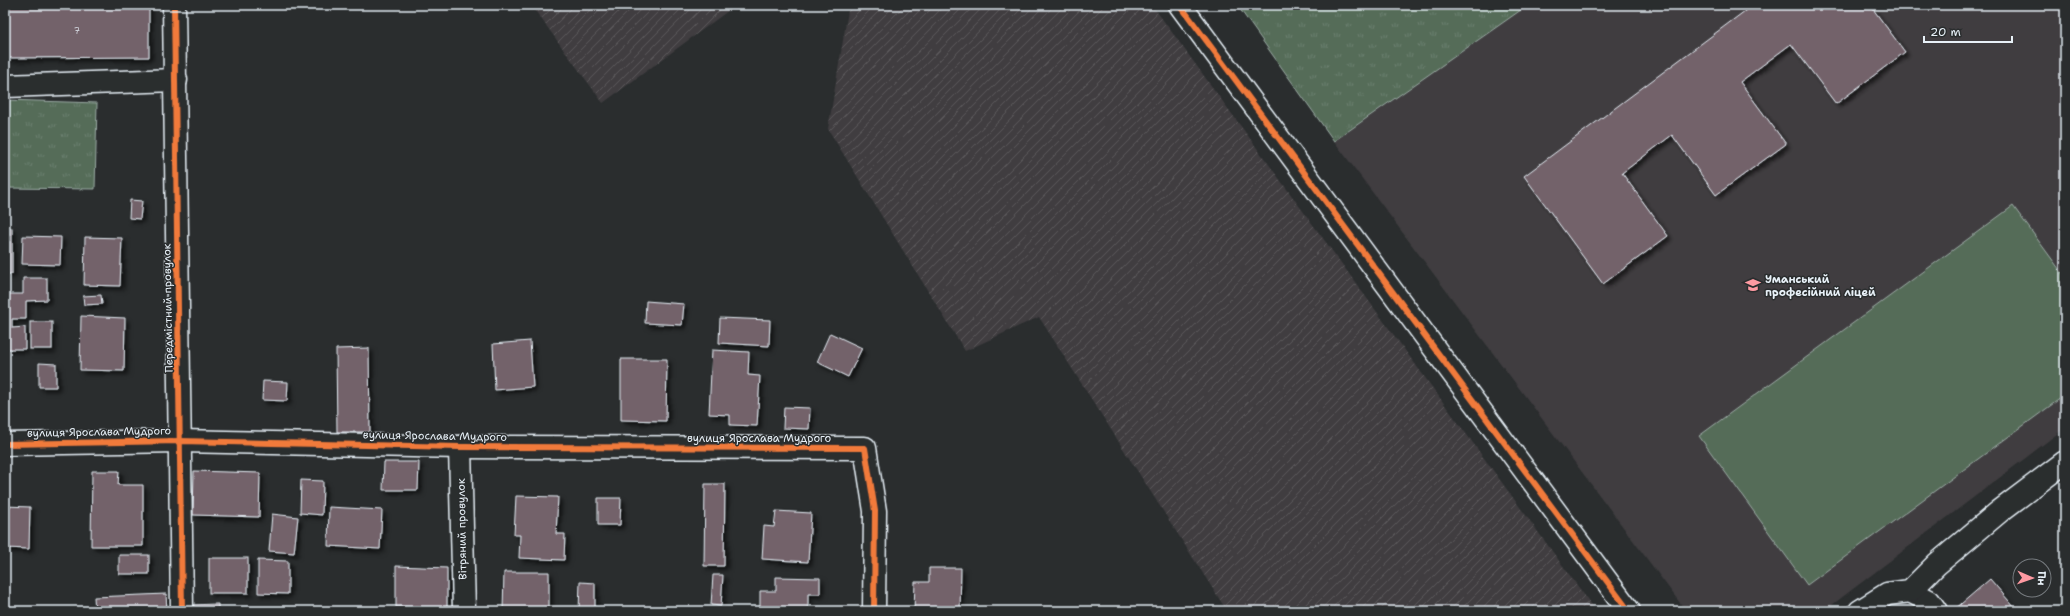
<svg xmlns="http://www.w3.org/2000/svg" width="2070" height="616" viewBox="0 0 2070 616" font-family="'Shantell Sans',sans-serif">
	<defs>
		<pattern id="industrial-furrows" width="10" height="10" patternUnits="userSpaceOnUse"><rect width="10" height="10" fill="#403d40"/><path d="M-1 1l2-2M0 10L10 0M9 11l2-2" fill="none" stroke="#5c5a5c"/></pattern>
		<pattern id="grass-tufts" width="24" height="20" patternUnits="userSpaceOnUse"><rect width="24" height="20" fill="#556c58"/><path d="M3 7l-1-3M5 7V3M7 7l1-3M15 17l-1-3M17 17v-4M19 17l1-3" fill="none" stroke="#6d8171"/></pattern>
		<filter id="shadow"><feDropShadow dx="3.5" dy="3.5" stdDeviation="2" flood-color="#0009"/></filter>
	</defs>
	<rect width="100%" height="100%" fill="#2a2d2e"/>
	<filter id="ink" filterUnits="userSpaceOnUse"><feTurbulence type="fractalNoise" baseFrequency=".025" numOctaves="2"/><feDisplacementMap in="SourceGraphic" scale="8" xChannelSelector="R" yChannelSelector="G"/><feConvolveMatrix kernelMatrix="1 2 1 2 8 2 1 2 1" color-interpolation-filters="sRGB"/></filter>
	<g filter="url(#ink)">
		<path fill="#403d40" d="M 1528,5 L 2065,5 L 2065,428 L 1824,611 L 1686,611 L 1334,141 Z"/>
		<g fill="url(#industrial-furrows)">
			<path d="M 531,5 L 736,5 L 603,103 Z"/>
			<path d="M 849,5 L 1152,5 L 1596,611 L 1227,611 L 1039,317 L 965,351 L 828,129 Z"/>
		</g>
		<g fill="url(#grass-tufts)" stroke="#9eaea8">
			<path d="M 1237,5 L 1528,5 L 1334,141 Z"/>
			<path d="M 5,100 L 97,103 L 95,189 L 5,188 Z"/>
		</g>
		<path fill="#556c58" stroke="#9eaea8" d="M 2013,206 L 2065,277 L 2065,395 L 1807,585 L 1699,436 Z"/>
		<g fill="#73626b" stroke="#e8f1f8" filter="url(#shadow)">
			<path d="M 5,5 L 149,5 L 149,57 L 5,58 Z"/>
			<path d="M 1753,5 L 1870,5 L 1905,52 L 1836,104 L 1791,44 L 1740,82 L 1786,144 L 1716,195 L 1672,135 L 1622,173 L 1668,236 L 1603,284 L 1524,176 Z"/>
			<path d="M 130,200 L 142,201 L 140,219 L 129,218 Z"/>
			<rect x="5" y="228" width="7" height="46"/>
			<path d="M 23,236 L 61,237 L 60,265 L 22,264 Z"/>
			<path d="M 85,237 L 122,238 L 120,286 L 84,285 Z"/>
			<path d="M 23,278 L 47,278 L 47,300 L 26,301 L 26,319 L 12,319 L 12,328 L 25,327 L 25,349 L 5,349 L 5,294 L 23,294 Z"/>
			<path d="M 101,295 L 102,304 L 84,305 L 83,296 Z"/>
			<path d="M 646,301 L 684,304 L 682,325 L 645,323 Z"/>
			<path d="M 81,316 L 125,318 L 124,371 L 80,370 Z"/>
			<path d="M 720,318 L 770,320 L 769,346 L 719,343 Z"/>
			<rect x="30" y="322" width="22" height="27"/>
			<path d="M 830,333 L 862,348 L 848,377 L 817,362 Z"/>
			<path d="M 530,341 L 533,387 L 495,390 L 493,344 Z"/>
			<path d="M 369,348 L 370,432 L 337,432 L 336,349 Z"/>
			<path d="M 712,350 L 749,352 L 748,375 L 760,376 L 757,426 L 730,425 L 730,415 L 709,414 Z"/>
			<path d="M 621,359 L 667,359 L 666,421 L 621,420 Z"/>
			<path d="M 39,363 L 56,364 L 56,387 L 39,387 Z"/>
			<path d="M 263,381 L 288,382 L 287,401 L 262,400 Z"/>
			<path d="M 784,407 L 810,408 L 809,429 L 783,428 Z"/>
			<path d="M 384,462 L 419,462 L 418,490 L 383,490 Z"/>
			<path d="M 92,471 L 119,471 L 118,485 L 143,485 L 143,546 L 91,546 Z"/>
			<path d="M 194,471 L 260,473 L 259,517 L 193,515 Z"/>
			<path d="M 301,480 L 323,481 L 322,515 L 300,513 Z"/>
			<path d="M 705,484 L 725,484 L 724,566 L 704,566 Z"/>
			<path d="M 516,496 L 558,497 L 556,534 L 565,534 L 564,560 L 519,558 L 520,535 L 514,535 Z"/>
			<path d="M 598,498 L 621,498 L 620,525 L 598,525 Z"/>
			<path d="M 5,506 L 30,507 L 29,549 L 5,548 Z"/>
			<path d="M 329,507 L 382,510 L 380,549 L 328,546 Z"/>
			<path d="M 776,511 L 811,513 L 808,562 L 762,559 L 764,526 L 774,527 Z"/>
			<path d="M 272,514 L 298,517 L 294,553 L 269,551 Z"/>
			<rect x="119" y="555" width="30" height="19"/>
			<rect x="209" y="558" width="39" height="35"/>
			<path d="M 258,560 L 288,561 L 288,594 L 258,593 Z"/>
			<path d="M 396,566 L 447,568 L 447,608 L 396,607 Z"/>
			<path d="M 929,568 L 961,568 L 960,611 L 914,611 L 915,582 L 929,582 Z"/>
			<path d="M 504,572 L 549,572 L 549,611 L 503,611 Z"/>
			<path d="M 713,575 L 723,575 L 721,606 L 711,605 Z"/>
			<path d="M 776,577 L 820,578 L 820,594 L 808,594 L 808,611 L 760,611 L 760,591 L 776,591 Z"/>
			<path d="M 1990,579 L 2015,608 L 2011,611 L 1955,611 L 1954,610 Z"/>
			<path d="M 580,582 L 595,583 L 595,611 L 579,611 Z"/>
			<path d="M 166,594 L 167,611 L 95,611 L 94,597 Z"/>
			<path d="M 218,604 L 218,611 L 189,611 L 189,605 Z"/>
		</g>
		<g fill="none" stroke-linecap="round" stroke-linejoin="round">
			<g stroke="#e8f1f8" stroke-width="25">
				<g id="minor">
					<path d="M 174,5 L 182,611"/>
					<path d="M 1180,5 L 1629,611"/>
					<path d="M 5,86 L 176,80"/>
					<path d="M 5,444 L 180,441 L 460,447 L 865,448 L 875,511 L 874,611"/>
					<path d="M 460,447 L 464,611"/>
					<path d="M 1910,591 L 1929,601 L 1936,611"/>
					<path d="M 1860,611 L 1887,594 L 1910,591 L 1937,564 L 2000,511 L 2065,462"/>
				</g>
			</g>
			<use href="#minor" stroke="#2a2d2e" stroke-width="22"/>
			<g stroke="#2a2d2e" stroke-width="8">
				<g id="cycleway">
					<path d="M 174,5 L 182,611"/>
					<path d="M 1180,5 L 1629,611"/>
					<path d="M 5,444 L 180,441 L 460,447 L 865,448 L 875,511 L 874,611"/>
				</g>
			</g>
			<use href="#cycleway" stroke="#f17a3a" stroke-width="6"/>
		</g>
	</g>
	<defs>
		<g id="university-bare" transform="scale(1.2)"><path d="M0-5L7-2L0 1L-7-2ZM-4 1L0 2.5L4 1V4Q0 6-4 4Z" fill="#ff9aa2" stroke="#2a2d2e" stroke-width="2.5" paint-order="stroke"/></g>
	</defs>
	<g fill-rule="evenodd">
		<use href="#university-bare" x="1753" y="285"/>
	</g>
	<g text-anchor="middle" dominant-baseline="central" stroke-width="3" stroke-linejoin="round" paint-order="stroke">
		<g font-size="9" fill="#cbcdd5">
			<text x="77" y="31">7</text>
		</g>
		<g font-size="11" font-weight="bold" fill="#e8f1f8" stroke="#2a2d2e" text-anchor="start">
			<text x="1765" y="279">Уманський<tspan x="1765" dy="13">професійний ліцей</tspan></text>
		</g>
		<g font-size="11" fill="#e8f1f8" stroke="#2a2d2e">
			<text transform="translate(168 308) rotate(-91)">Передмістний провулок</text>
			<text transform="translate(99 432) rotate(-1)">вулиця Ярослава Мудрого</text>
			<text transform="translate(435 436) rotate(1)">вулиця Ярослава Мудрого</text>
			<text x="759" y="438">вулиця Ярослава Мудрого</text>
			<text transform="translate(462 529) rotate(-91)">Вітряний провулок</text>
		</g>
	</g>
	<rect width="2070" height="616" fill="none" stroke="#2a2d2e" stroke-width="20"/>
	<rect x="10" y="10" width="2050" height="596" fill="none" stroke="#e8f1f8" stroke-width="1.5" filter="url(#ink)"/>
	<g transform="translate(2032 578) rotate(92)"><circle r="19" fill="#2a2d2e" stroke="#767b7f"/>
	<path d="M0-3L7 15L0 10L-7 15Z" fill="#ff9aa2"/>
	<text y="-6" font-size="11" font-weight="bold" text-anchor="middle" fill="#e8f1f8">Пн</text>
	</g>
	<path d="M1924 36v6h88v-6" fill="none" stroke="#e8f1f8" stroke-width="2"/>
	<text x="1930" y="36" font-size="12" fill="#e8f1f8" stroke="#2a2d2e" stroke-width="3" paint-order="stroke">20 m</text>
</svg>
